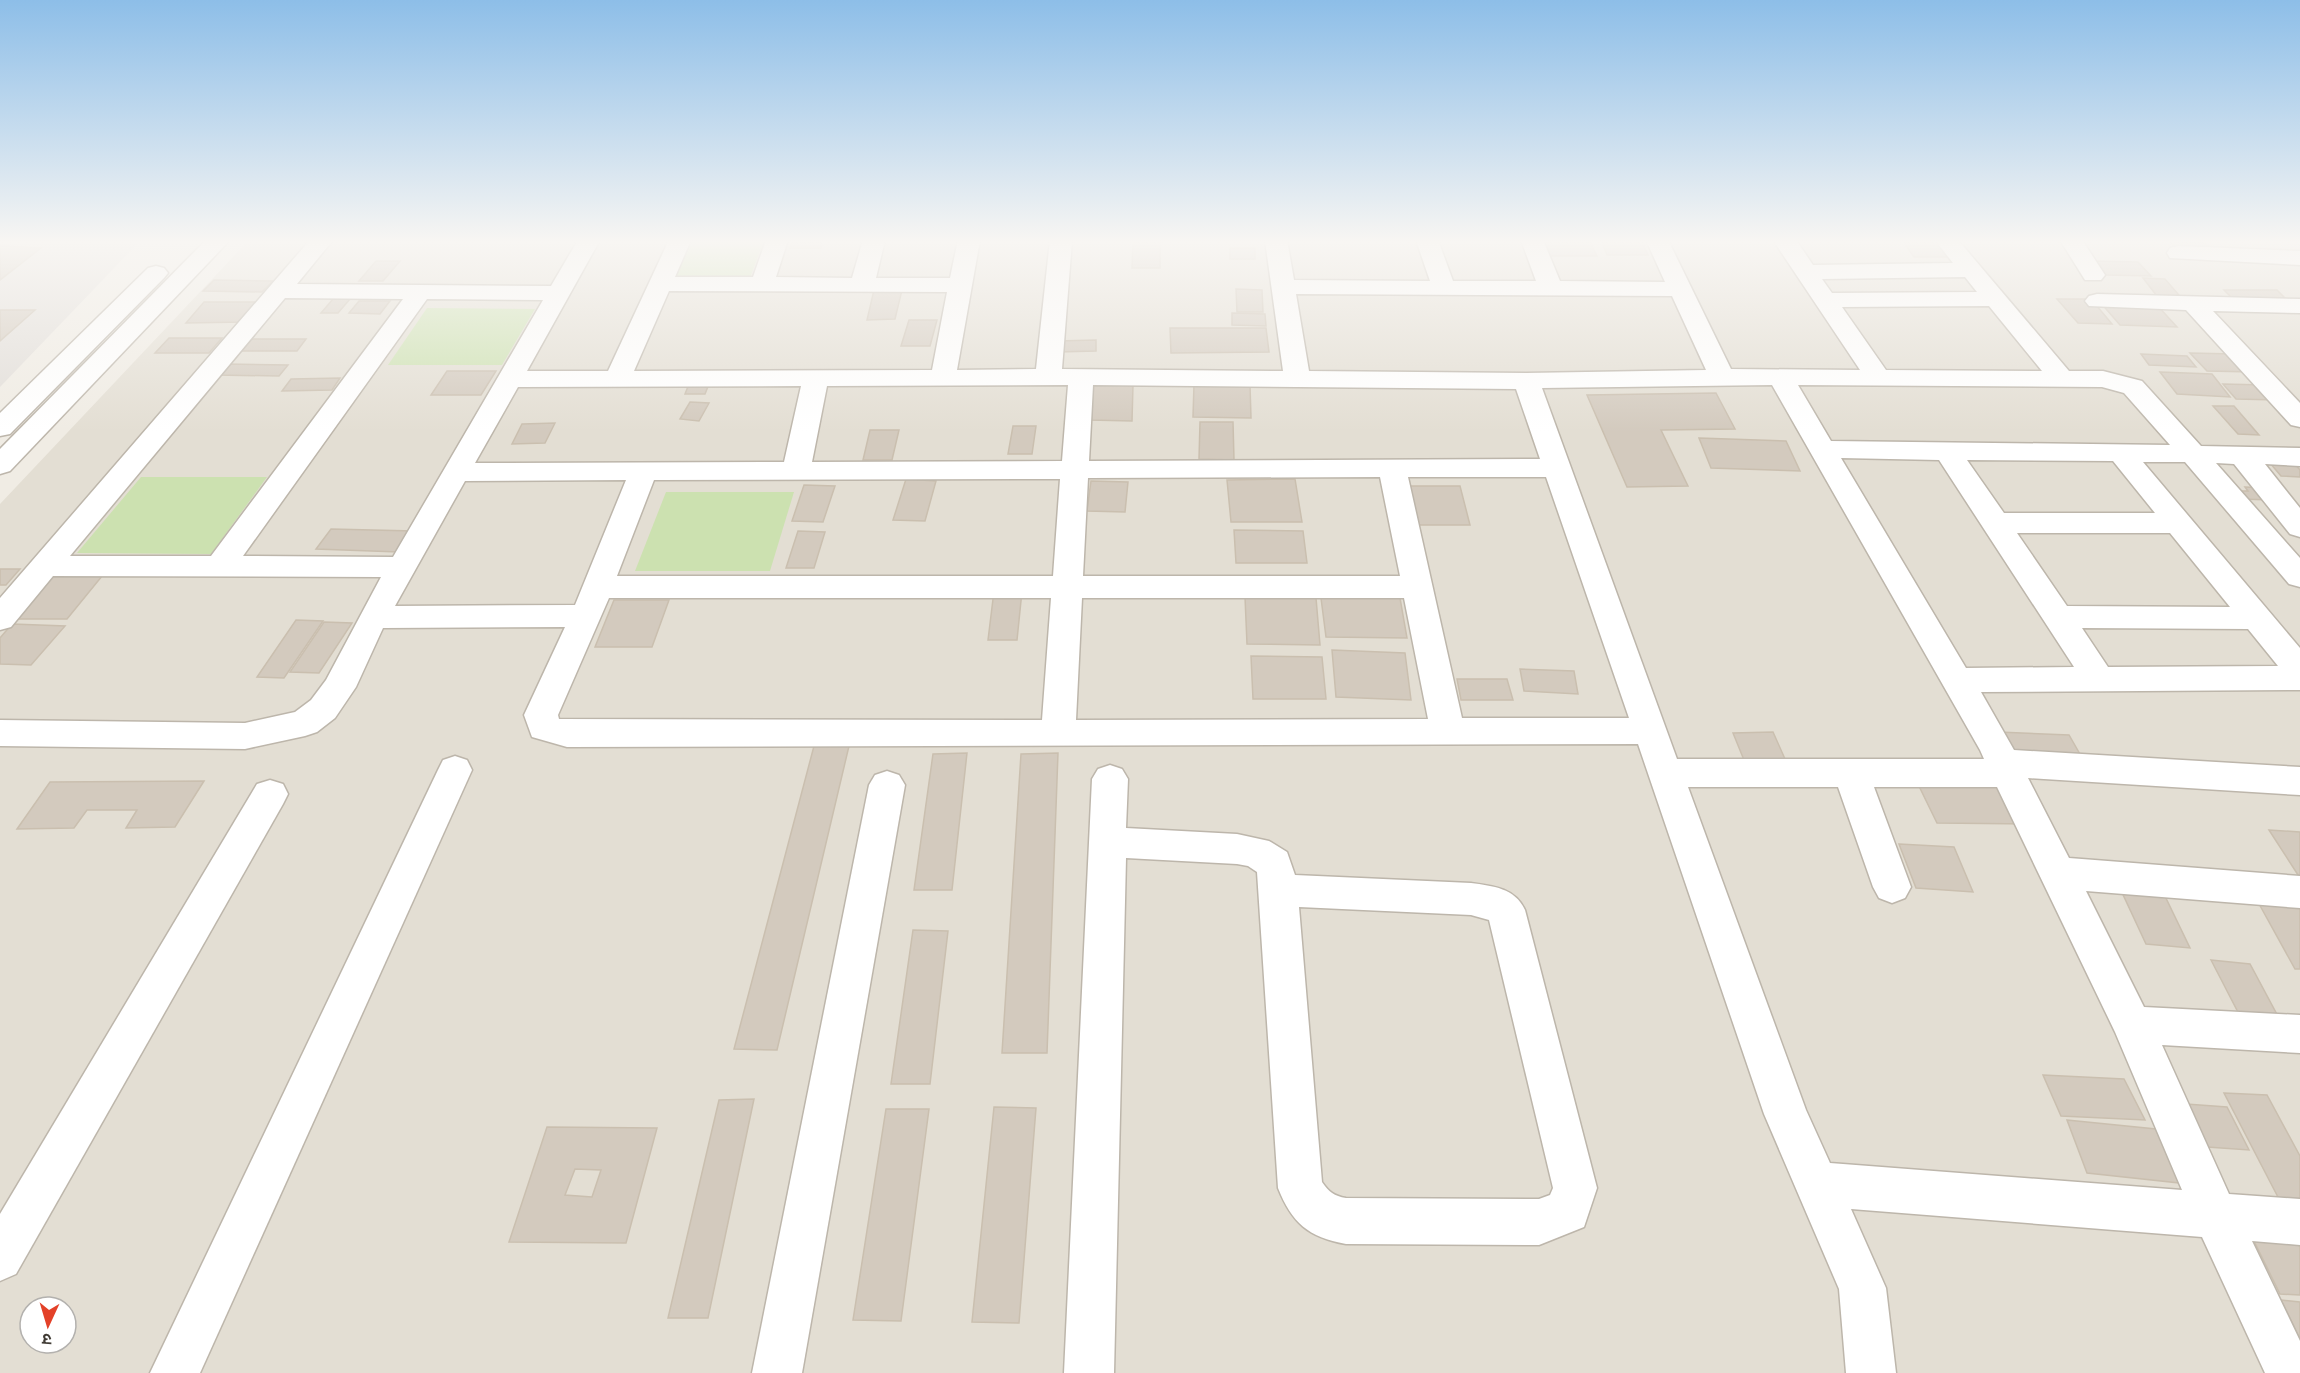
<svg xmlns="http://www.w3.org/2000/svg" width="2300" height="1373" viewBox="0 0 2300 1373" font-family="Montserrat,'Noto Sans Devanagari',sans-serif">
	<rect width="100%" height="100%" fill="#f0ece4"/>
	<path fill="#e3ded3" fill-rule="evenodd" d="M 249,240 L 2300,240 L 2300,1373 L 0,1373 L 0,504 ZM 30,1307 L 66,1307 L 66,1343 L 30,1343 Z"/>
	<path fill="#e2ded9" d="M 0,240 L 141,240 L 0,387 Z"/>
	<g fill="#cce1b0">
		<path d="M 691,240 L 764,240 L 750,278 L 673,278 Z"/>
		<path d="M 427,308 L 535,309 L 502,365 L 388,365 Z"/>
		<path d="M 141,477 L 267,477 L 211,554 L 77,553 Z"/>
		<path d="M 666,492 L 794,492 L 770,571 L 635,571 Z"/>
	</g>
	<g fill="#d3cabe" stroke="#cabfaf" stroke-width="1.5" fill-rule="evenodd">
		<path d="M 1133,240 L 1160,240 L 1160,268 L 1132,268 Z"/>
		<path d="M 1601,240 L 1641,240 L 1648,255 L 1607,255 Z"/>
		<path d="M 1902,240 L 1939,240 L 1952,257 L 1914,257 Z"/>
		<path d="M 1538,241 L 1590,242 L 1597,256 L 1544,256 Z"/>
		<path d="M 2170,241 L 2205,243 L 2213,252 L 2178,250 Z"/>
		<path d="M 822,242 L 821,248 L 790,248 L 792,243 Z"/>
		<path d="M 0,246 L 41,248 L 0,280 Z"/>
		<rect x="1230" y="248" width="25" height="11"/>
		<path d="M 376,261 L 400,261 L 383,281 L 359,281 Z"/>
		<path d="M 2094,261 L 2138,262 L 2151,276 L 2106,275 Z"/>
		<path d="M 2143,278 L 2165,279 L 2184,301 L 2160,300 Z"/>
		<path d="M 214,280 L 273,281 L 262,292 L 203,291 Z"/>
		<path d="M 1236,289 L 1262,290 L 1263,312 L 1237,312 Z"/>
		<path d="M 874,290 L 902,290 L 895,319 L 867,320 Z"/>
		<path d="M 2224,290 L 2277,290 L 2291,304 L 2237,303 Z"/>
		<path d="M 333,299 L 350,299 L 338,313 L 321,313 Z"/>
		<path d="M 2057,299 L 2091,299 L 2112,324 L 2078,323 Z"/>
		<path d="M 359,301 L 390,301 L 380,314 L 349,313 Z"/>
		<path d="M 204,302 L 262,302 L 245,322 L 186,323 Z"/>
		<path d="M 2100,302 L 2156,304 L 2177,327 L 2120,325 Z"/>
		<path d="M 0,310 L 35,310 L 0,341 Z"/>
		<path d="M 1232,313 L 1265,314 L 1266,326 L 1232,325 Z"/>
		<path d="M 909,320 L 937,320 L 930,346 L 901,346 Z"/>
		<path d="M 1170,328 L 1266,328 L 1269,352 L 1171,353 Z"/>
		<path d="M 169,338 L 222,338 L 209,353 L 155,353 Z"/>
		<path d="M 244,339 L 306,339 L 297,351 L 234,351 Z"/>
		<path d="M 1096,340 L 1096,351 L 1058,352 L 1057,341 Z"/>
		<path d="M 2190,353 L 2234,354 L 2251,372 L 2207,371 Z"/>
		<path d="M 2141,354 L 2187,356 L 2196,367 L 2149,365 Z"/>
		<path d="M 226,364 L 288,365 L 279,376 L 216,375 Z"/>
		<path d="M 447,371 L 496,371 L 481,395 L 431,395 Z"/>
		<path d="M 2160,372 L 2212,374 L 2230,397 L 2177,394 Z"/>
		<path d="M 340,378 L 332,390 L 282,391 L 291,379 Z"/>
		<path d="M 689,384 L 709,384 L 705,394 L 685,394 Z"/>
		<path d="M 1093,384 L 1133,385 L 1132,421 L 1090,420 Z"/>
		<path d="M 1194,384 L 1250,385 L 1251,418 L 1193,417 Z"/>
		<path d="M 2223,384 L 2264,385 L 2276,400 L 2236,399 Z"/>
		<path d="M 1716,393 L 1735,429 L 1661,430 L 1688,486 L 1627,487 L 1587,395 Z"/>
		<path d="M 690,402 L 709,403 L 699,421 L 680,419 Z"/>
		<path d="M 2213,406 L 2234,406 L 2259,435 L 2238,434 Z"/>
		<path d="M 1200,422 L 1233,422 L 1234,460 L 1199,459 Z"/>
		<path d="M 555,423 L 545,443 L 512,444 L 522,424 Z"/>
		<path d="M 1013,426 L 1036,426 L 1032,454 L 1008,454 Z"/>
		<path d="M 870,430 L 899,430 L 892,460 L 863,460 Z"/>
		<path d="M 1699,438 L 1786,441 L 1800,471 L 1711,468 Z"/>
		<path d="M 2270,463 L 2295,464 L 2300,470 L 2300,477 L 2281,476 Z"/>
		<path d="M 906,479 L 936,481 L 925,521 L 893,520 Z"/>
		<path d="M 1295,479 L 1302,522 L 1231,522 L 1227,480 Z"/>
		<path d="M 1091,481 L 1128,482 L 1125,512 L 1087,511 Z"/>
		<path d="M 804,485 L 835,486 L 823,522 L 792,521 Z"/>
		<path d="M 1409,486 L 1460,486 L 1470,525 L 1417,525 Z"/>
		<path d="M 2245,487 L 2265,488 L 2275,500 L 2237,499 L 2238,491 L 2248,491 Z"/>
		<path d="M 331,529 L 413,531 L 399,552 L 316,549 Z"/>
		<path d="M 1234,530 L 1303,531 L 1307,563 L 1236,563 Z"/>
		<path d="M 798,531 L 825,532 L 814,568 L 786,568 Z"/>
		<path d="M 0,569 L 20,569 L 6,585 L 0,585 Z"/>
		<path d="M 57,569 L 107,570 L 67,619 L 15,619 Z"/>
		<path d="M 994,591 L 1022,591 L 1017,640 L 988,640 Z"/>
		<path d="M 1245,597 L 1316,598 L 1320,645 L 1247,644 Z"/>
		<path d="M 1321,598 L 1400,598 L 1407,638 L 1326,637 Z"/>
		<path d="M 614,600 L 669,600 L 652,647 L 595,647 Z"/>
		<path d="M 296,620 L 323,621 L 284,678 L 257,677 Z"/>
		<path d="M 324,622 L 352,623 L 319,673 L 290,672 Z"/>
		<path d="M 12,624 L 65,626 L 31,665 L 0,664 L 0,638 Z"/>
		<path d="M 1332,650 L 1405,653 L 1411,700 L 1336,697 Z"/>
		<path d="M 1251,656 L 1322,657 L 1326,699 L 1253,699 Z"/>
		<path d="M 1520,669 L 1574,671 L 1578,694 L 1524,691 Z"/>
		<path d="M 1457,679 L 1507,679 L 1513,700 L 1461,700 Z"/>
		<path d="M 1773,732 L 1785,759 L 1744,760 L 1733,733 Z"/>
		<path d="M 1998,732 L 2069,735 L 2085,763 L 2012,760 Z"/>
		<path d="M 814,746 L 849,746 L 777,1050 L 734,1049 Z"/>
		<path d="M 967,753 L 952,890 L 914,890 L 933,754 Z"/>
		<path d="M 1058,753 L 1047,1053 L 1002,1053 L 1021,754 Z"/>
		<path d="M 1916,780 L 2006,781 L 2030,824 L 1937,823 Z"/>
		<path d="M 204,781 L 175,827 L 126,828 L 137,810 L 87,810 L 74,828 L 17,829 L 50,782 Z"/>
		<path d="M 2269,830 L 2300,832 L 2300,878 Z"/>
		<path d="M 1899,844 L 1954,847 L 1973,892 L 1916,888 Z"/>
		<path d="M 2119,886 L 2162,890 L 2190,948 L 2146,944 Z"/>
		<path d="M 2258,902 L 2300,907 L 2300,969 L 2295,969 Z"/>
		<path d="M 913,930 L 948,931 L 930,1084 L 891,1084 Z"/>
		<path d="M 2211,960 L 2250,964 L 2280,1020 L 2240,1016 Z"/>
		<path d="M 2043,1075 L 2124,1079 L 2145,1120 L 2061,1116 Z"/>
		<path d="M 2224,1093 L 2267,1095 L 2300,1156 L 2300,1200 L 2279,1199 Z"/>
		<path d="M 754,1099 L 708,1318 L 668,1318 L 719,1100 Z"/>
		<path d="M 2186,1104 L 2227,1107 L 2249,1150 L 2207,1147 Z"/>
		<path d="M 994,1107 L 1036,1108 L 1019,1323 L 972,1322 Z"/>
		<path d="M 886,1109 L 929,1109 L 901,1321 L 853,1320 Z"/>
		<path d="M 2067,1120 L 2156,1129 L 2180,1183 L 2087,1173 Z"/>
		<path d="M 547,1127 L 657,1128 L 626,1243 L 509,1242 ZM 575,1169 L 601,1170 L 592,1197 L 565,1195 Z"/>
		<path d="M 2252,1237 L 2296,1240 L 2300,1247 L 2300,1295 L 2280,1294 Z"/>
		<path d="M 2281,1300 L 2300,1302 L 2300,1339 Z"/>
	</g>
	<g fill="none" stroke-linecap="round" stroke-linejoin="round">
		<g stroke="#bdb6ab" stroke-width="3">
			<g id="minor">
				<path d="M 206,240 L 230,240 L 10,471 L 0,474 L 0,449 Z"/>
				<path d="M 310,240 L 333,240 L 297,284 L 551,286 L 578,240 L 600,240 L 527,371 L 608,371 L 669,240 L 691,240 L 675,277 L 753,277 L 766,240 L 788,240 L 776,277 L 852,278 L 863,240 L 885,240 L 876,278 L 950,278 L 958,240 L 980,240 L 957,370 L 1036,369 L 1050,240 L 1072,240 L 1062,369 L 1283,371 L 1265,240 L 1287,240 L 1294,280 L 1430,281 L 1416,240 L 1438,240 L 1453,281 L 1536,281 L 1521,240 L 1543,240 L 1560,281 L 1665,282 L 1646,240 L 1668,240 L 1731,369 L 1860,370 L 1773,240 L 1796,240 L 1813,265 L 1953,263 L 1935,240 L 1958,240 L 2069,371 L 2103,371 L 2142,381 L 2201,446 L 2300,448 L 2300,466 L 2265,464 L 2300,508 L 2300,537 L 2290,534 L 2234,464 L 2216,463 L 2300,558 L 2300,587 L 2289,584 L 2185,462 L 2143,462 L 2300,648 L 2300,690 L 1981,692 L 2014,750 L 2300,767 L 2300,795 L 2028,778 L 2069,858 L 2300,876 L 2300,908 L 2086,891 L 2144,1007 L 2300,1015 L 2300,1053 L 2162,1045 L 2229,1194 L 2300,1199 L 2300,1245 L 2252,1241 L 2300,1341 L 2300,1373 L 2265,1373 L 2202,1237 L 1851,1209 L 1886,1288 L 1896,1373 L 1846,1373 L 1839,1289 L 1764,1114 L 1638,744 L 567,747 L 532,737 L 524,715 L 565,627 L 383,628 L 356,687 L 335,718 L 317,732 L 305,736 L 245,749 L 0,746 L 0,720 L 245,723 L 295,712 L 311,700 L 326,680 L 381,577 L 53,576 L 11,627 L 0,630 L 0,598 ZM 1965,277 L 1977,292 L 1832,293 L 1822,279 ZM 669,291 L 947,292 L 932,370 L 634,371 ZM 1296,294 L 1672,296 L 1706,370 L 1526,373 L 1309,371 ZM 285,298 L 403,299 L 211,556 L 70,556 ZM 427,299 L 543,300 L 393,557 L 243,556 ZM 1989,306 L 2042,371 L 1886,370 L 1842,307 ZM 1068,385 L 1062,461 L 812,462 L 827,386 ZM 1093,385 L 1516,389 L 1540,459 L 1089,461 ZM 1772,385 L 1980,750 L 1984,759 L 1677,759 L 1542,388 ZM 1798,385 L 2102,387 L 2124,393 L 2170,445 L 1831,441 ZM 801,386 L 784,462 L 475,463 L 518,387 ZM 1841,458 L 1939,460 L 2074,667 L 1966,668 ZM 1967,460 L 2113,461 L 2155,513 L 2004,513 ZM 1380,477 L 1400,576 L 1083,576 L 1088,478 ZM 1408,477 L 1546,477 L 1629,718 L 1462,718 ZM 1060,479 L 1053,576 L 617,576 L 654,480 ZM 626,480 L 575,605 L 395,606 L 465,481 ZM 2017,533 L 2170,533 L 2230,607 L 2067,606 ZM 609,598 L 1051,598 L 1042,720 L 559,719 L 558,715 ZM 1082,598 L 1404,598 L 1428,719 L 1076,720 ZM 2082,628 L 2248,629 L 2278,666 L 2108,667 ZM 1688,787 L 1838,787 L 1873,887 L 1879,898 L 1892,903 L 1905,898 L 1911,887 L 1874,787 L 1997,787 L 2115,1032 L 2182,1190 L 1830,1163 L 1806,1110 Z"/>
				<path d="M 2060,240 L 2082,240 L 2105,275 L 2101,280 L 2085,280 Z"/>
				<path d="M 2178,246 L 2300,251 L 2300,265 L 2170,258 L 2167,253 L 2170,248 Z"/>
				<path d="M 156,266 L 164,268 L 168,273 L 164,278 L 10,434 L 0,436 L 0,413 L 148,268 Z"/>
				<path d="M 2097,294 L 2300,299 L 2300,313 L 2213,311 L 2300,403 L 2300,427 L 2291,425 L 2186,310 L 2089,306 L 2085,301 L 2089,296 Z"/>
				<path d="M 455,756 L 467,760 L 472,770 L 200,1373 L 150,1373 L 438,770 L 443,760 Z"/>
				<path d="M 1110,765 L 1122,769 L 1128,779 L 1126,828 L 1237,834 L 1269,841 L 1287,852 L 1295,875 L 1471,883 C 1493,886 1515,888 1525,910 L 1597,1188 L 1584,1227 L 1539,1245 L 1346,1244 C 1308,1237 1292,1223 1278,1188 L 1257,872 L 1248,866 L 1237,864 L 1126,858 L 1114,1373 L 1064,1373 L 1092,779 L 1098,769 ZM 1299,907 L 1471,915 L 1489,920 L 1553,1188 L 1550,1195 L 1539,1199 L 1346,1198 C 1334,1196 1329,1192 1322,1182 Z"/>
				<path d="M 887,771 L 899,775 L 905,785 L 802,1373 L 752,1373 L 869,785 L 875,775 Z"/>
				<path d="M 270,780 L 283,784 L 288,794 L 283,804 L 16,1274 L 0,1281 L 0,1214 L 257,784 Z"/>
			</g>
		</g>
		<use href="#minor" fill="#fff" fill-rule="evenodd"/>
	</g>
	<linearGradient id="sky" x2="0" y2="1"><stop stop-color="#8dbee8"/><stop offset="0.56" stop-color="#f8f6f3"/><stop offset="1" stop-color="#f8f6f3" stop-opacity="0"/></linearGradient>
	<rect width="2300" height="432" fill="url(#sky)"/>
	<g transform="translate(48 1325) rotate(184)"><circle r="28" fill="#ffffff" stroke="#b3b1ae" stroke-width="1.5"/>
	<path d="M0-4.5L10 22L0 15L-10 22Z" fill="#e34128"/>
	<text y="-9" font-size="16" font-weight="bold" text-anchor="middle" fill="#413c35">उ</text>
	</g>
</svg>
